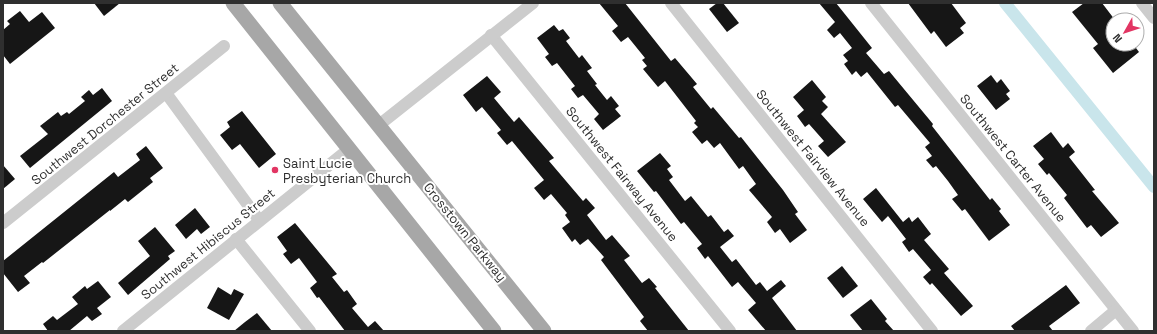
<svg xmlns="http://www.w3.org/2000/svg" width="1157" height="334" viewBox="0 0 1157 334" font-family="'Space Grotesk',sans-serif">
	<rect width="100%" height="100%" fill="#fff"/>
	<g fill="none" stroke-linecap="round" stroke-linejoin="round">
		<path stroke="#c9e5eb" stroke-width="12" d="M 1005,3 L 1154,187"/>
	</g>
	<g fill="#161616">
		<path d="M 94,3 L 120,3 L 104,16 Z"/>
		<path d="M 599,3 L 625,3 L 671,61 L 675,58 L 697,84 L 693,87 L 711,109 L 713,107 L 739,138 L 741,137 L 783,190 L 798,212 L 795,214 L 807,230 L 790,243 L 780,229 L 775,233 L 767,222 L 772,217 L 749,190 L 756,184 L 743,166 L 739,169 L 720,143 L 714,148 L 707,140 L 702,144 L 692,132 L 698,127 L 694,123 L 696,121 L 665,81 L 658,87 L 643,69 L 647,66 L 642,60 L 645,58 L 628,37 L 621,42 L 612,31 L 618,26 Z"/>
		<path d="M 717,3 L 723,3 L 739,23 L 727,32 L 709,9 Z"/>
		<path d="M 819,3 L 836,3 L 872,48 L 866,53 L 884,74 L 889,71 L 933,124 L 932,126 L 990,200 L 992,198 L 1001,209 L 999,211 L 1010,225 L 989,241 L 965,209 L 962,211 L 952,199 L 958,195 L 948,181 L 936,166 L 933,168 L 926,160 L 932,156 L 925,147 L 930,143 L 898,105 L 895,107 L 867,72 L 861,77 L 856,71 L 852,75 L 844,64 L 848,61 L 843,55 L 852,48 L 840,33 L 834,38 L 827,30 L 835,22 Z"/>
		<path d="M 908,3 L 951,3 L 966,23 L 960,28 L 964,33 L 946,47 L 934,31 L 931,34 Z"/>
		<path d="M 1084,3 L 1102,3 L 1115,20 L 1113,20 L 1113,44 L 1133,44 L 1139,52 L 1113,73 L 1093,48 L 1098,44 L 1072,12 Z"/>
		<path d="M 20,11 L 29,22 L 42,12 L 55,28 L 10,64 L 3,55 L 3,30 L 10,24 L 7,21 Z"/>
		<path d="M 554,25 L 559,31 L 563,29 L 570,38 L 566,41 L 579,58 L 582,55 L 592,68 L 587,71 L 597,84 L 595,85 L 607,100 L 611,96 L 619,106 L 615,109 L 621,116 L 603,130 L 594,119 L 599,114 L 583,95 L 578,98 L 571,89 L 575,86 L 557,63 L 552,66 L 545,57 L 549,54 L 537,38 Z"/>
		<path d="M 991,75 L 997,83 L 1001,79 L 1010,91 L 1006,94 L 1010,99 L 996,110 L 977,86 Z"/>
		<path d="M 487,76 L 501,92 L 494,98 L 514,122 L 519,117 L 554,158 L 549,161 L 583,201 L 586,198 L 595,208 L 587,215 L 606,240 L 612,235 L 630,256 L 624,260 L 642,283 L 649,278 L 657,287 L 655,288 L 689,331 L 648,331 L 640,321 L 644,317 L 601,260 L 604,257 L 588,239 L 580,245 L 575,239 L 572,242 L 562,228 L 570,222 L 565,215 L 567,213 L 551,194 L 544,200 L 534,188 L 544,180 L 512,141 L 507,145 L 497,133 L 501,130 L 482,107 L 476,112 L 463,95 Z"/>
		<path d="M 812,80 L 826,97 L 822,101 L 828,107 L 821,114 L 846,142 L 828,157 L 818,146 L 824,141 L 809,124 L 805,127 L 797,116 L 804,110 L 793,97 Z"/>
		<path d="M 102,88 L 112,101 L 30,168 L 20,156 L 48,134 L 40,126 L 58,112 L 61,116 L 67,112 L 69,114 L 85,101 L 81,97 L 89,90 L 93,95 Z"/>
		<path d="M 242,111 L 276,154 L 259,168 L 240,144 L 232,150 L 220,135 L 230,127 L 227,122 Z"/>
		<path d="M 1051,132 L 1063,148 L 1068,143 L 1075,152 L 1069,157 L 1095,190 L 1092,191 L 1119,223 L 1101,237 L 1091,225 L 1087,228 L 1064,198 L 1067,195 L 1049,173 L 1047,175 L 1038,164 L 1044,159 L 1033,146 Z"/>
		<path d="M 146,146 L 163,168 L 150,178 L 153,182 L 128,202 L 125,199 L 110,211 L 110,210 L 43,263 L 42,262 L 24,276 L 30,283 L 18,292 L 3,273 L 3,261 L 114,172 L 118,177 L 140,160 L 136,154 Z"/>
		<path d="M 660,153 L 671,166 L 667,169 L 673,177 L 669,180 L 685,201 L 691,196 L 708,217 L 711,215 L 724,232 L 728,229 L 734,236 L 720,247 L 732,262 L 736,259 L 756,285 L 760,282 L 767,291 L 781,280 L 786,286 L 772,298 L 797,331 L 766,331 L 748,310 L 756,303 L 738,282 L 732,287 L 708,256 L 705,259 L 697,248 L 702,244 L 684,222 L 681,224 L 656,191 L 654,192 L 637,171 Z"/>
		<path d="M 3,165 L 15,179 L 3,189 Z"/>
		<path d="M 876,188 L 903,222 L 909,217 L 912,222 L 918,217 L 931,234 L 924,240 L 949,269 L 944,273 L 973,306 L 961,316 L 932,283 L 930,285 L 923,277 L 931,270 L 913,249 L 909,252 L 902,242 L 906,239 L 888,216 L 882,222 L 863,199 Z"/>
		<path d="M 195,208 L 210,227 L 201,234 L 197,229 L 186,239 L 175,225 Z"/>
		<path d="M 295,223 L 337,274 L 332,277 L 344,292 L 347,290 L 357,304 L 352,308 L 368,327 L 375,321 L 384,331 L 345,331 L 319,297 L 317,298 L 310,288 L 317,282 L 299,258 L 291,264 L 283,254 L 287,251 L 277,237 Z"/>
		<path d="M 155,227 L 175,251 L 168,256 L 170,259 L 128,295 L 118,283 L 150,256 L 138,241 Z"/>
		<path d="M 842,266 L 858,286 L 843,298 L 827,278 Z"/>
		<path d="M 98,281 L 111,297 L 97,308 L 102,314 L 92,321 L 87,316 L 69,331 L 48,331 L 43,324 L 53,316 L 57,320 L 78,304 L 72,297 L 85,286 L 87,289 Z"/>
		<path d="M 1066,285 L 1080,303 L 1049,326 L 1053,331 L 1015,331 L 1011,326 Z"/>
		<path d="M 218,287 L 231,295 L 234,289 L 244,294 L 229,320 L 207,308 Z"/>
		<path d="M 871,299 L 887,319 L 885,321 L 894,331 L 863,331 L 850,315 Z"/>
		<path d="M 257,313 L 272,331 L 234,331 L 245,322 Z"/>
	</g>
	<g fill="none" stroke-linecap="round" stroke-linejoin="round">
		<g stroke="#ccc" stroke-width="12">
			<path d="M 671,3 L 932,331"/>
			<path d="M 871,3 L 1133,331"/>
			<path d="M 1142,3 L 1154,18"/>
			<path d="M 491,35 L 730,331"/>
			<path d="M 166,93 L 259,220"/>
			<path d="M 379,125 L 533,3"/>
			<path d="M 3,223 L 224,46"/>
			<path d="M 236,239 L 310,331"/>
			<path d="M 123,331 L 349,149"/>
			<path d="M 1091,331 L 1116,310"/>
		</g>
		<g stroke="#a7a7a7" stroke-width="15">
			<path d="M 233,3 L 494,331"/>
			<path d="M 280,3 L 544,331"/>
		</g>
	</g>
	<circle fill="#e23563" stroke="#fff" stroke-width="1.5" cx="275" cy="170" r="4"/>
	<g text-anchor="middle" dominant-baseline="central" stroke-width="4" stroke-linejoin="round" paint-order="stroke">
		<g font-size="13" fill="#2f2f2f" stroke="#fff">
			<text transform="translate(105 124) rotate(-39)">Southwest Dorchester Street</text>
			<text transform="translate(813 158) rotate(51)">Southwest Fairview Avenue</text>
			<text transform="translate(1013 158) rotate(51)">Southwest Carter Avenue</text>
			<text transform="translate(622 174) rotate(51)">Southwest Fairway Avenue</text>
			<text transform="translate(465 232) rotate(51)">Crosstown Parkway</text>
			<text transform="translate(208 244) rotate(-39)">Southwest Hibiscus Street</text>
		</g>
		<g font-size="13" fill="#2f2f2f" stroke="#fff" text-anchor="start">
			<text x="283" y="163">Saint Lucie<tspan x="283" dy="15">Presbyterian Church</tspan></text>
		</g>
	</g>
	<rect width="1157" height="334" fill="none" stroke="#2f2f2f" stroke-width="8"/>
	<g transform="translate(1125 32) rotate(231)"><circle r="19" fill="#ffffff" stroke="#acacac"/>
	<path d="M0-3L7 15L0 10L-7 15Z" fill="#e23563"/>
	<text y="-6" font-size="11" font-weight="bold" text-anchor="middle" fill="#2f2f2f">N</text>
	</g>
</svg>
